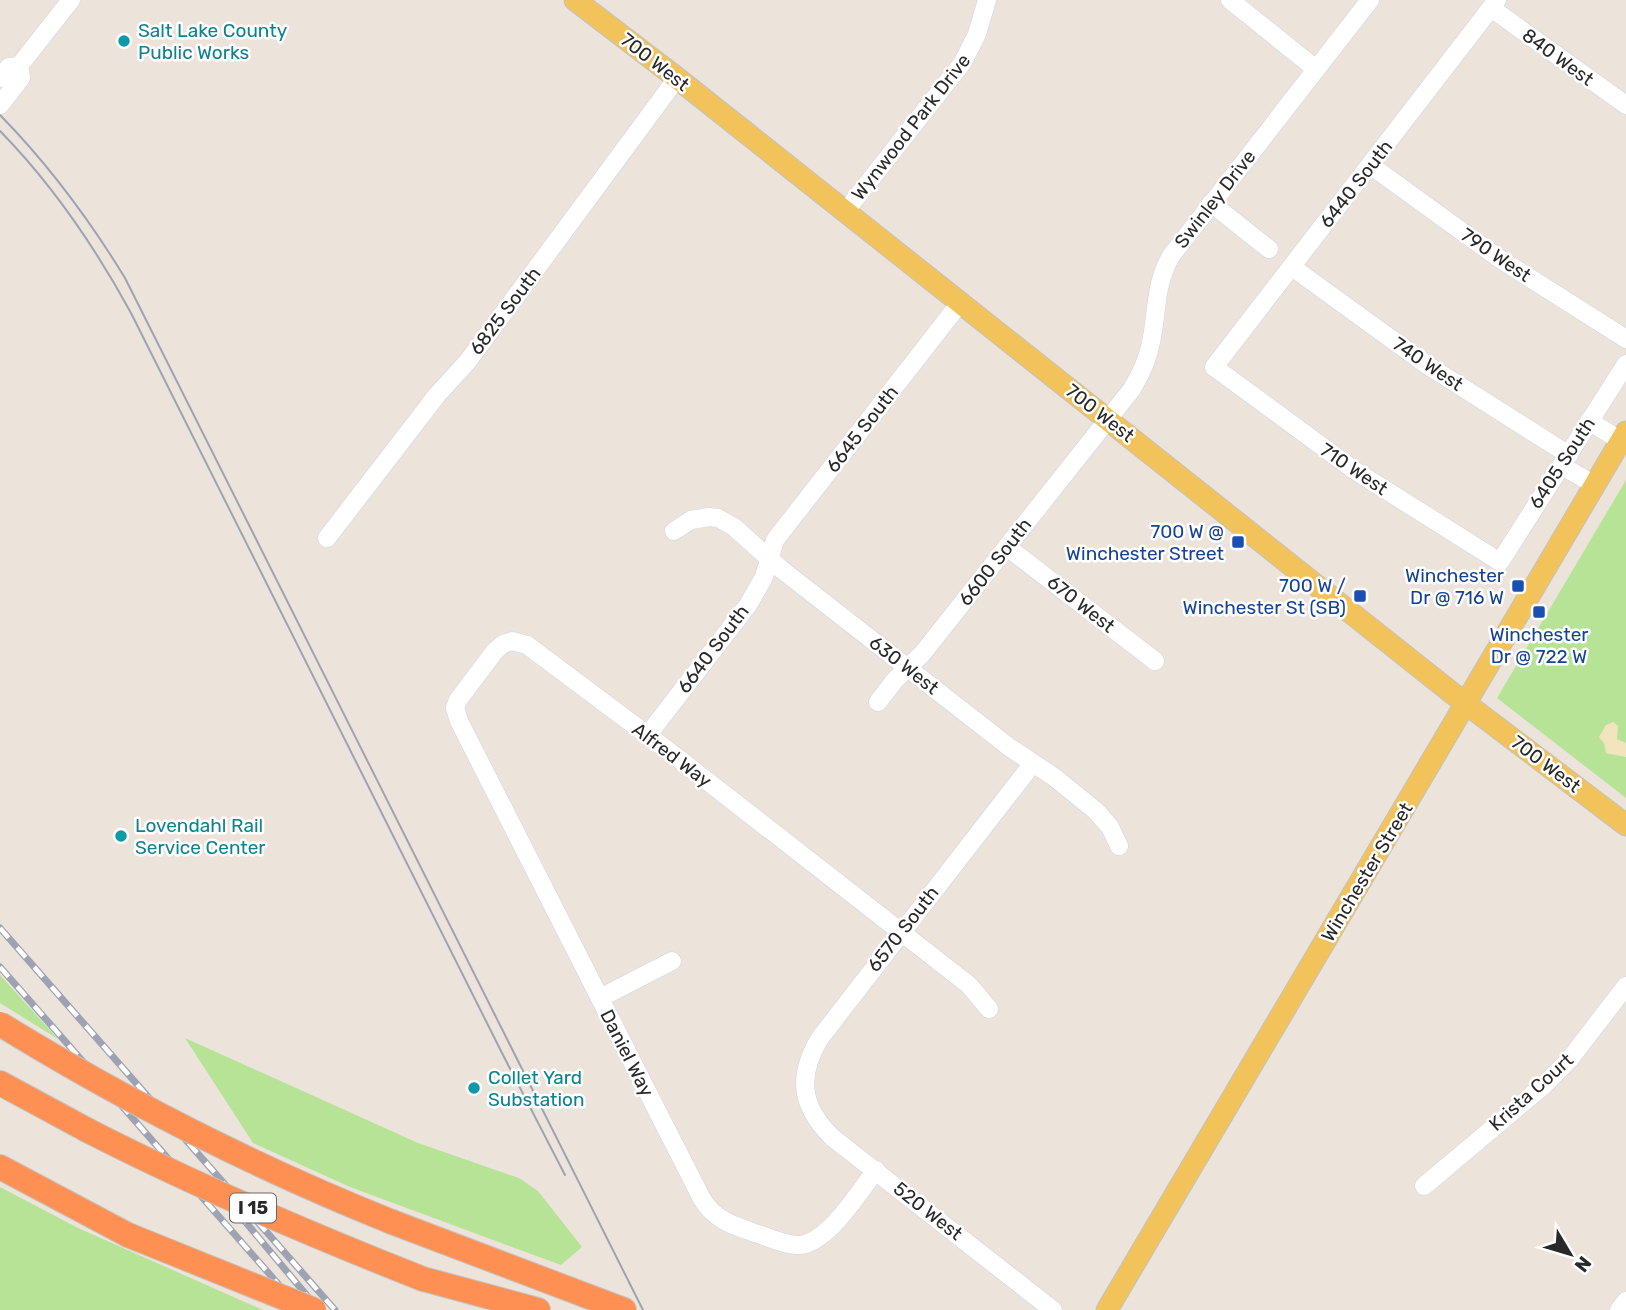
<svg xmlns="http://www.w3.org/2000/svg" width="1626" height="1310" viewBox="0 0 1626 1310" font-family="Rubik,sans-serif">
	<rect width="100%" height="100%" fill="#ece3db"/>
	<g fill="#b7e397">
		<path d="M 1626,480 L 1626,798 L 1497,698 Z"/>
		<path d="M 0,975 L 58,1039 L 0,1003 Z"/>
		<path d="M 185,1038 L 418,1143 L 519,1178 L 538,1191 L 582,1247 L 561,1265 L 350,1187 L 253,1143 Z"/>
		<path d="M 0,1187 L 78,1228 L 263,1310 L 0,1310 Z"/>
	</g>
	<path fill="#f2e5bd" d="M 1613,722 L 1618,726 L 1617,739 L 1626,743 L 1626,757 L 1606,753 L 1604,743 L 1599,737 L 1606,725 Z"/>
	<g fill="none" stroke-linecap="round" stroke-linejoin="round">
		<g stroke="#d0d5e3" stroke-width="19">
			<g id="minor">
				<path d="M 1230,0 L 1316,69"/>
				<path d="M 1497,0 L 1214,367 L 1354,470 L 1500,562 L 1626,364"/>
				<path d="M 1491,8 L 1626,105"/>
				<path d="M 0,78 L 9,67 L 19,66 L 71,0"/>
				<path d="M 0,105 L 21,78 L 19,66"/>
				<path d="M 1370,165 L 1500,259 L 1626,339"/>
				<path d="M 1211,203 L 1269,249"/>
				<path d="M 845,212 L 963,62 L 977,34 L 987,0"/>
				<path d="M 1292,267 L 1427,365 L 1569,455"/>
				<path d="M 1589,421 L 1621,441"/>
				<path d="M 1562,466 L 1595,485"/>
				<path d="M 674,531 L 691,520 L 709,517 L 718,518 L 734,527 L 781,569 L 1009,747 L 1054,777 L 1096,811 L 1110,827 L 1119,846"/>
				<path d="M 327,538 L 437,395 L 468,361 L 677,78"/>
				<path d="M 1007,547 L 1155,661"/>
				<path d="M 878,702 L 895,680 L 922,654 L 1132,389 C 1141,374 1148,359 1151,342 C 1158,310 1154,286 1171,256 L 1370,0"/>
				<path d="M 647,736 L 748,605 L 764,577 L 775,540 L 960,303"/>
				<path d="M 1033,763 L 820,1038 C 797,1076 800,1106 833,1138 L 1053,1310"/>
				<path d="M 600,998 L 672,961"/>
				<path d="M 876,1170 C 858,1193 826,1247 796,1245 C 782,1244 768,1237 755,1233 C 732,1225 715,1220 702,1199 L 459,721 L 455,708 L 458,700 L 495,651 L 503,644 L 512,641 L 527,645 L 670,752 L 969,985 L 989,1009"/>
				<path d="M 1424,1186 L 1544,1085 L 1569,1060 L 1626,986"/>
				<path d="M 1619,1310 L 1626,1301"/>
			</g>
		</g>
		<g stroke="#c3c3c3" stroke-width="23">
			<g id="major">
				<path d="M 575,0 L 677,78 L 1452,693 L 1626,825"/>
				<path d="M 1107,1310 L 1626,432"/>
			</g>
		</g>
		<g stroke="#c3c3c3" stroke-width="26">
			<g id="highway">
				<path d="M 0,1083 L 87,1130"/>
				<path d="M 0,1167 L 128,1235"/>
				<path d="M 392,1222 L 624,1310"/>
				<path d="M 423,1279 L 538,1310"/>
			</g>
		</g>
		<use href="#minor" stroke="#fff" stroke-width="18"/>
		<use href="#major" stroke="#f2c35a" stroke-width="21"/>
		<use href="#highway" stroke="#ff9053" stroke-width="24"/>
		<g stroke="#9ea3b4" stroke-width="2">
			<path d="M 0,115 C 49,165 89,219 125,278 L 643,1310"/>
			<path d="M 0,131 C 53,185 95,247 131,313 L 502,1053 L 565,1175"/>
		</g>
		<g stroke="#9ea3b4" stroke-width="7">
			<g id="rail">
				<path d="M 0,928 L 335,1310"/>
				<path d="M 0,967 L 301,1310"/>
				<path d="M 238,1213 L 319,1310"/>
			</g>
		</g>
		<use href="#rail" stroke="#fff" stroke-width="4.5" stroke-dasharray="13" stroke-linecap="butt"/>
		<g stroke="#c3c3c3" stroke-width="26" stroke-linecap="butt">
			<g id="highway-bridge">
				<path d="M 0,1024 C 125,1101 255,1167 392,1222"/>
				<path d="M 87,1130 C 196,1186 309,1234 423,1279"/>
				<path d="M 128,1235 L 314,1310"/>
			</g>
		</g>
		<use href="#highway-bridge" stroke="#ff9053" stroke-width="24"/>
	</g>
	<g fill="#0f9aa8" stroke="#fff" stroke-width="2.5">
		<circle cx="124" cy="41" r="7"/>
		<circle cx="121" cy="836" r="7"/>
		<circle cx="474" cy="1088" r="7"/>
	</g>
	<g fill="#1a4fb4" stroke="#fff" stroke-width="2.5">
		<rect x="1231" y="535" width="14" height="14" rx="3.5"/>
		<rect x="1511" y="579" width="14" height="14" rx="3.5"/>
		<rect x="1353" y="589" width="14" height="14" rx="3.5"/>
		<rect x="1532" y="605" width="14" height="14" rx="3.5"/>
	</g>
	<g text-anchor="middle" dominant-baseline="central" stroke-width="5" stroke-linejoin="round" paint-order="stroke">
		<rect fill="#fff" stroke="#696969" stroke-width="2" x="230" y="1193.5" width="46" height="29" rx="5"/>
		<g font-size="18" font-weight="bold" fill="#292929">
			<text x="253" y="1208">I 15</text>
		</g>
		<g font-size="19" fill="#0d838f" stroke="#fff" text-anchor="start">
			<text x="138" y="30">Salt Lake County<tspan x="138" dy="22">Public Works</tspan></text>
			<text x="135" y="825">Lovendahl Rail<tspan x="135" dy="22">Service Center</tspan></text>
			<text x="488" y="1077">Collet Yard<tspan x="488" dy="22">Substation</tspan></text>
		</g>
		<g font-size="19" fill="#292929" stroke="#fff">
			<text transform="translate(1558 57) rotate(36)">840 West</text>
			<text transform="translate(655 62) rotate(38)">700 West</text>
			<text transform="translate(911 127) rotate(-52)">Wynwood Park Drive</text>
			<text transform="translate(1356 184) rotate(-52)">6440 South</text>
			<text transform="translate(1215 199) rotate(-52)">Swinley Drive</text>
			<text transform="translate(1496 255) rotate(34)">790 West</text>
			<text transform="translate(505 311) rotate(-53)">6825 South</text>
			<text transform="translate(1428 364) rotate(34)">740 West</text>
			<text transform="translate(1100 413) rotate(38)">700 West</text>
			<text transform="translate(862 429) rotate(-52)">6645 South</text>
			<text transform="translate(1562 463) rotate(-57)">6405 South</text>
			<text transform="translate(1354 469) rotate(34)">710 West</text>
			<text transform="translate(995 562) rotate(-52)">6600 South</text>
			<text transform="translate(1081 604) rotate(38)">670 West</text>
			<text transform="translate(713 649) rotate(-53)">6640 South</text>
			<text transform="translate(904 665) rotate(38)">630 West</text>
			<text transform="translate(672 755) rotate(37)">Alfred Way</text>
			<text transform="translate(1546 764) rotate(37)">700 West</text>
			<text transform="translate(1367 872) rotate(-59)">Winchester Street</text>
			<text transform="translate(903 929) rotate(-52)">6570 South</text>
			<text transform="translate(627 1053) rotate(63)">Daniel Way</text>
			<text transform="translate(1531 1092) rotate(-42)">Krista Court</text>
			<text transform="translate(928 1211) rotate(38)">520 West</text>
		</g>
		<g font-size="19" fill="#164399" stroke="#fff" text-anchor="end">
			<text x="1224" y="531">700 W @<tspan x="1224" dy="22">Winchester Street</tspan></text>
			<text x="1504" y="575">Winchester<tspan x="1504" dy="22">Dr @ 716 W</tspan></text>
			<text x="1346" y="585">700 W /<tspan x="1346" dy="22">Winchester St (SB)</tspan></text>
			<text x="1539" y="634" text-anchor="middle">Winchester<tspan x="1539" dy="22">Dr @ 722 W</tspan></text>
		</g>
	</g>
	<g transform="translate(1570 1254) rotate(128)" stroke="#ffffff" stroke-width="5" paint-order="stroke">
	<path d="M0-5L12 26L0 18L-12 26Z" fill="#292929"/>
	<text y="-10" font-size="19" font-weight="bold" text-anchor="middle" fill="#292929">N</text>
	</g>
</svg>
